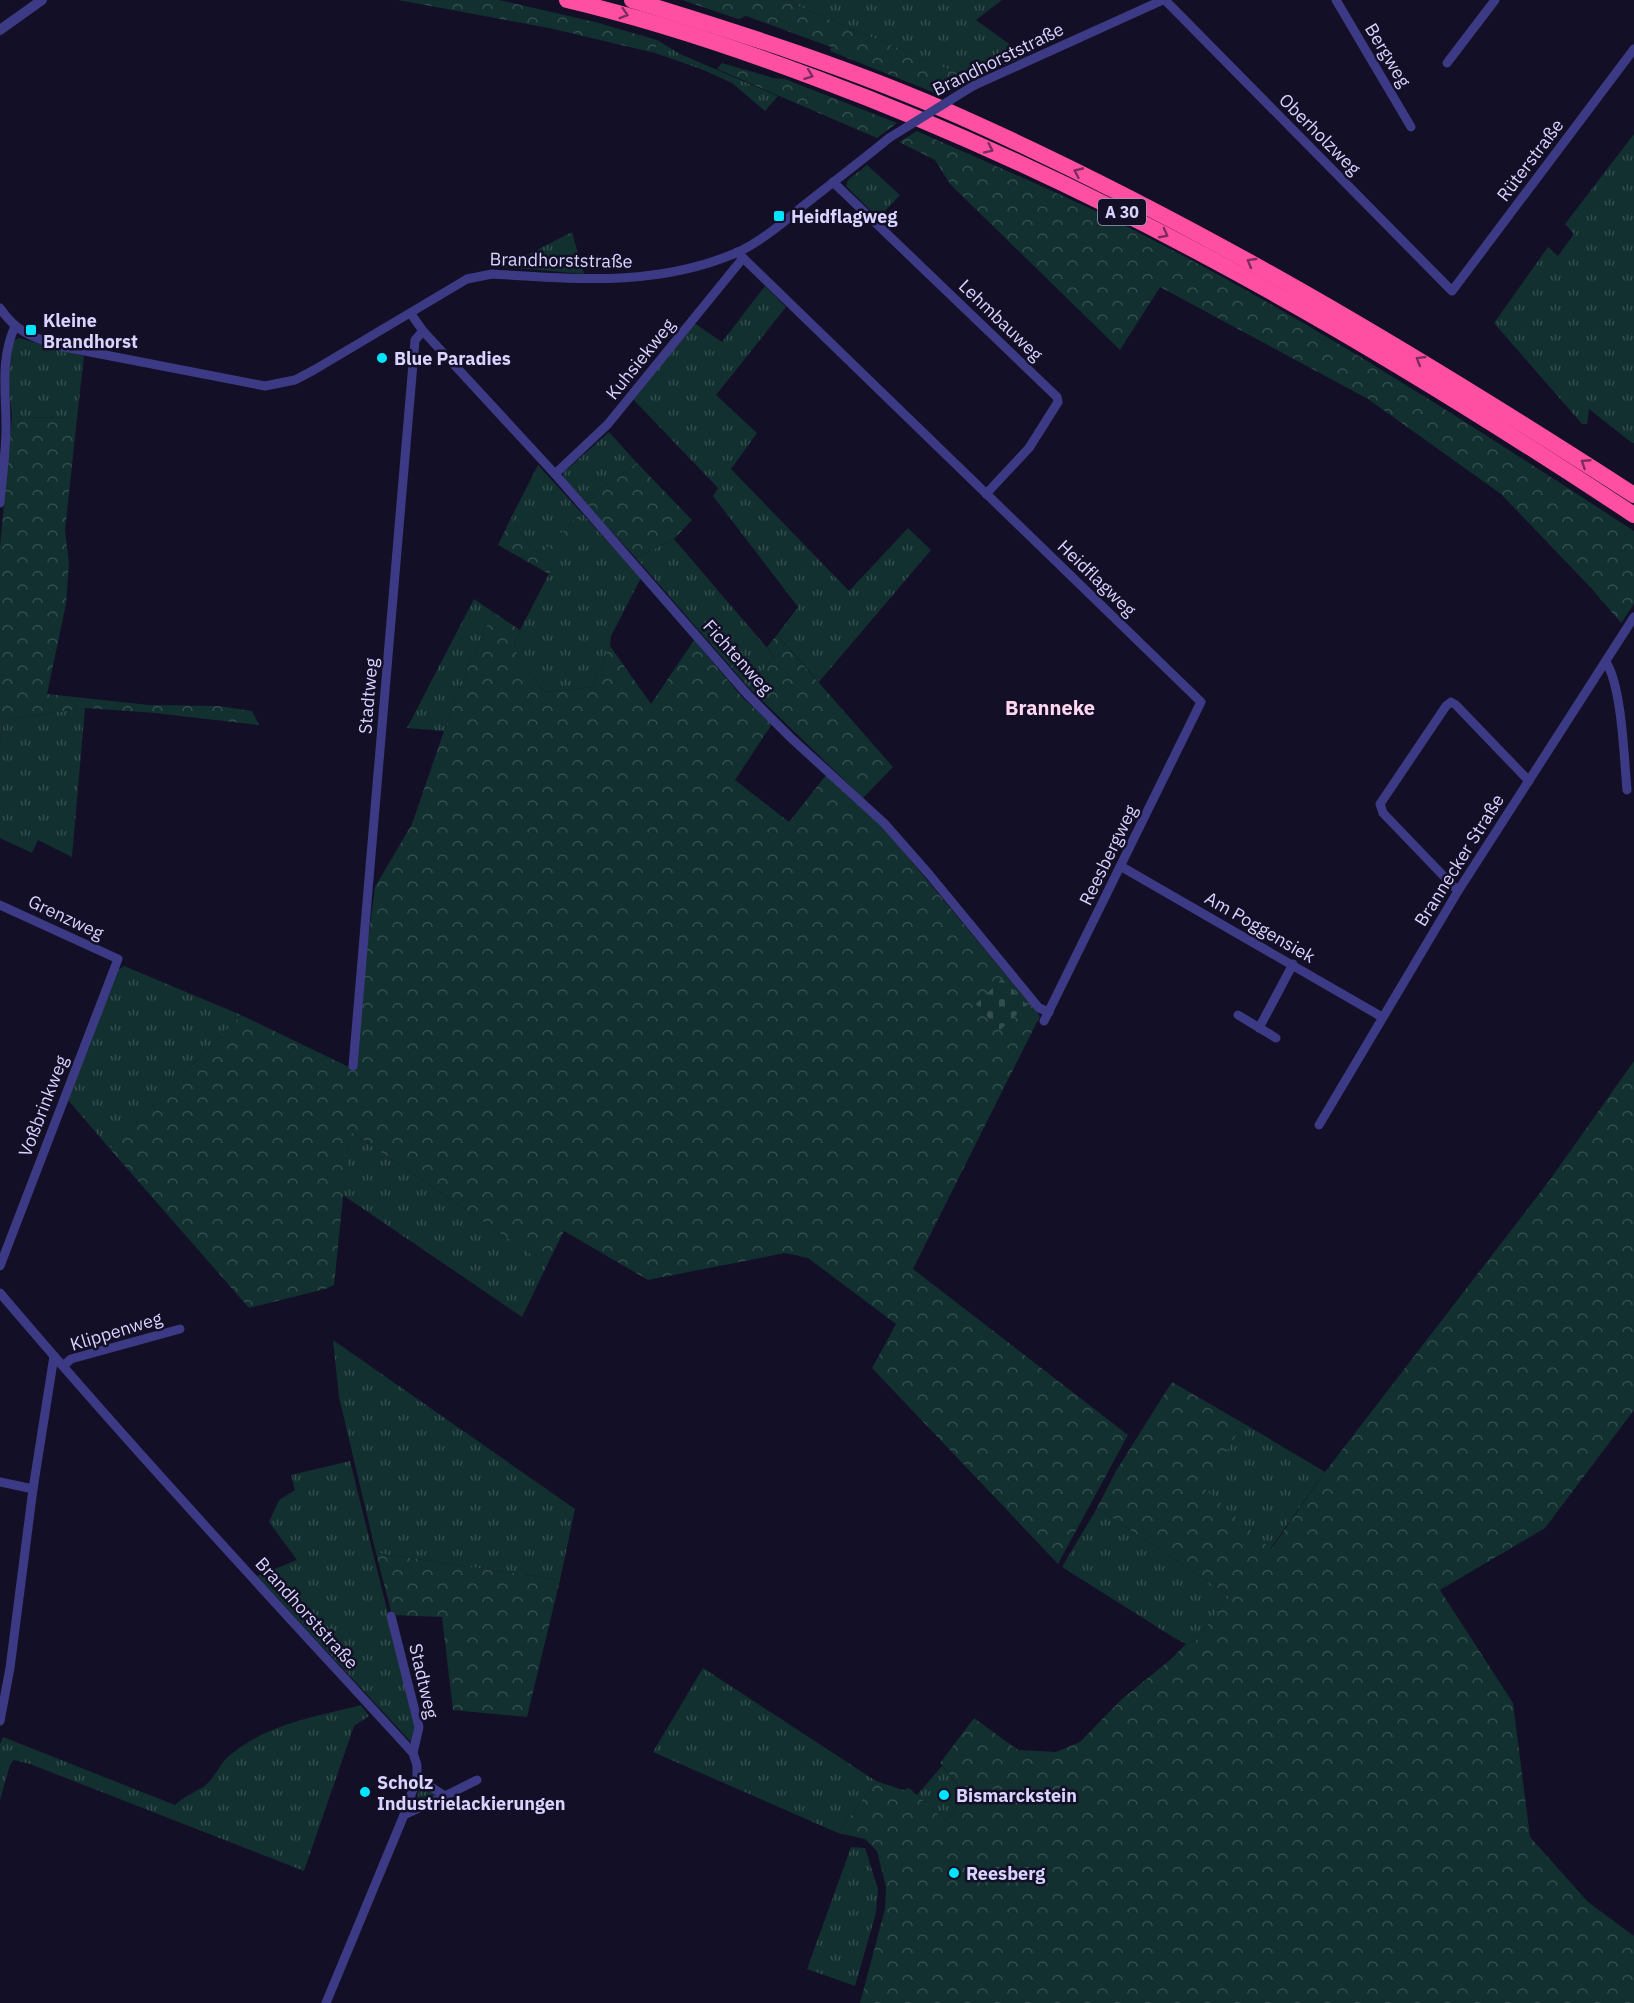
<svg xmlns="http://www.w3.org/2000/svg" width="1634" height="2003" viewBox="0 0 1634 2003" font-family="'IBM Plex Sans',sans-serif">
	<defs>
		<pattern id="grass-tufts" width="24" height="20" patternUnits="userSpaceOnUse" patternTransform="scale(1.5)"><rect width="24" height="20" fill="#12302f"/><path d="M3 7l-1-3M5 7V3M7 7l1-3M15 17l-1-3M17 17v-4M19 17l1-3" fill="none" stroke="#344d4e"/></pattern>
		<pattern id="forest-crowns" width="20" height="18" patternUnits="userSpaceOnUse" patternTransform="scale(1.5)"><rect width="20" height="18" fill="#12302f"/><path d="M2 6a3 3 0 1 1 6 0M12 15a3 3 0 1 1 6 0" fill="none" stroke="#344d4e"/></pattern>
		<pattern id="cemetery-stones" width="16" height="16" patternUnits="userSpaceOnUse" patternTransform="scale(1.5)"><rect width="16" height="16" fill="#12302f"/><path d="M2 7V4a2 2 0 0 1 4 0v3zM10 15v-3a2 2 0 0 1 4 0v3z" fill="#344d4e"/></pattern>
	</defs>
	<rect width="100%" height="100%" fill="#130f26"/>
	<g fill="url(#grass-tufts)">
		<path d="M 790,0 L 1002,0 L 976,20 L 1026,56 L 971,79 L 798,6 Z"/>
		<path d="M 657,40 L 680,54 L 778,96 L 765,111 L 732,83 L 701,69 L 655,53 Z"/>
		<path d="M 1634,134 L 1634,443 L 1632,443 L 1589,409 L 1587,424 L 1582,424 L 1494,323 L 1548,247 L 1558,256 L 1574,234 L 1565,224 Z"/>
		<path d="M 867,165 L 900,195 L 878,218 L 846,186 L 848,180 Z"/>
		<path d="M 572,232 L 584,274 L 504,267 Z"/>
		<path d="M 765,286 L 786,307 L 716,395 L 757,433 L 731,469 L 849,591 L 908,528 L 931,550 L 819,682 L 777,635 L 798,607 L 713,496 L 718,488 L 629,395 L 694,323 L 722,342 Z"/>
		<path d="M 19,338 L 84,356 L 77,418 L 12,417 L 7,368 L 12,342 Z"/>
		<path d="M 609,432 L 637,463 L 583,501 L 563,478 L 563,473 Z"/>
		<path d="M 538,465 L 641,578 L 611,636 L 610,646 L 592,687 L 545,692 L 521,663 L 514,646 L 520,630 L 580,514 L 541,554 L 530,546 L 511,518 Z"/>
		<path d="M 674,539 L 774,656 L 750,689 L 636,558 Z"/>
		<path d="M 474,599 L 493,612 L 470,663 L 444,731 L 407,728 Z"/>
		<path d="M 85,708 L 72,857 L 38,840 L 32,853 L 0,838 L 0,745 L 4,720 Z"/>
		<path d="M 124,966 L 241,1015 L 110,1149 L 68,1100 L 116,972 Z"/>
		<path d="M 350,1131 L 547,1265 L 522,1317 L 343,1195 Z"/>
		<path d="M 333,1340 L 575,1509 L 560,1580 L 376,1553 L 339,1397 Z"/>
		<path d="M 1243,1423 L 1325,1472 L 1270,1549 L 1204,1489 Z"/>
		<path d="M 350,1461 L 415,1722 L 416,1737 L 411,1742 L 257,1576 L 297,1560 L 269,1522 L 279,1500 L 295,1490 L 291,1475 Z"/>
		<path d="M 1097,1508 L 1230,1596 L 1196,1640 L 1186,1644 L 1173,1637 L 1062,1567 Z"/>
		<path d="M 703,1668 L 876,1781 L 838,1833 L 653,1752 Z"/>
		<path d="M 361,1705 L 369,1716 L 354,1726 L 304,1871 L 30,1764 L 14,1760 L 10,1765 L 0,1800 L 0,1744 L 3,1737 L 175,1805 C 185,1795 200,1791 209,1782 C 216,1774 221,1763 229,1756 C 266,1724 315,1717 361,1705 Z"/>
		<path d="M 942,1766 L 966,1795 L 946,1821 L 917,1795 Z"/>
		<path d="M 420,1784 L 437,1796 L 419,1806 L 416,1803 Z"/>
		<path d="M 851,1847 L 865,1848 L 878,1889 L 876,1913 L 855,1986 L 807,1969 Z"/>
	</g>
	<g fill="url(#forest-crowns)">
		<path d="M 398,0 L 499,0 L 595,22 L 657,40 L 655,53 L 549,28 Z"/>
		<path d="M 682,0 L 790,0 L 798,6 L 971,79 L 940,95 L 830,51 L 831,47 L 746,16 L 738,19 Z"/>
		<path d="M 722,63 L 773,78 L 785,79 L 897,123 L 877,138 L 717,69 Z"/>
		<path d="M 917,131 C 973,156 1031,181 1087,207 C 1278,299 1457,416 1634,531 L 1634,604 L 1621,623 L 1592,589 L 1501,494 L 1368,399 L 1160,287 L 1120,350 L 950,184 L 935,160 L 899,142 Z"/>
		<path d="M 12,417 L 77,418 L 65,531 L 69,563 L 66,604 L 47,694 L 149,705 L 219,706 L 252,711 L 259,725 L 155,713 L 85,708 L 4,720 L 0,745 L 0,547 Z"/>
		<path d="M 637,463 L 692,520 L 674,539 L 636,558 L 583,501 Z"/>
		<path d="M 582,512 L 549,574 L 498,545 L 511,518 L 530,546 L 541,554 Z"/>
		<path d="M 493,612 L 520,630 L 514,646 L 521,663 L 545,692 L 592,687 L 610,646 L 651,704 L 694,640 L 743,698 L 772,724 L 735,780 L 789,822 L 827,774 L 882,826 L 1040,1016 L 913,1269 L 1128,1435 L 1058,1564 L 872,1368 L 896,1324 L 808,1258 L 785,1253 L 648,1280 L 564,1231 L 547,1265 L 350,1131 L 334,1285 L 325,1289 L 249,1308 L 110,1149 L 241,1015 L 351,1068 L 375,887 L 412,824 L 444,731 L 470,663 Z"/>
		<path d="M 777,635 L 893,767 L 863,798 L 750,689 L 774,656 L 767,647 Z"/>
		<path d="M 1634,1061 L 1634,1410 L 1545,1528 L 1440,1590 L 1513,1703 L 1530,1837 L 1588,1902 L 1634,1936 L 1634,2003 L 860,2003 L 885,1909 L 886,1887 L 877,1851 L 865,1839 L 838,1833 L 876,1781 L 903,1790 L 909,1788 L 946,1821 L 966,1795 L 940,1763 L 974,1718 L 1018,1750 L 1056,1752 L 1080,1742 L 1122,1699 L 1170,1660 L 1186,1644 L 1196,1640 L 1230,1596 L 1097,1508 L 1116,1471 L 1172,1382 L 1243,1423 L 1205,1489 L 1271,1549 L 1325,1472 L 1549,1181 Z"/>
		<path d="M 376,1553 L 560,1580 L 527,1717 L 453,1710 L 442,1617 L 392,1615 Z"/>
	</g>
	<path fill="url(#cemetery-stones)" d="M 1002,979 L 1027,1005 L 1000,1030 L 976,1004 Z"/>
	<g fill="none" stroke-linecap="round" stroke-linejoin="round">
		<g stroke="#3d3a85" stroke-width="9">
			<path d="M 1165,0 L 1452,291 L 1634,49"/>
			<path d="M 1336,0 L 1411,127"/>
			<path d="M 1447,63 L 1495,0"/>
			<path d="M 973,86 L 1163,0"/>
			<path d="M 833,182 L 1057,397 L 1058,402 L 1029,448 L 986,494"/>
			<path d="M 737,252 L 1201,702 L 1044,1021"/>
			<path d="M 0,308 C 16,332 32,337 59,346 L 265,386 L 295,380 L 314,370 L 467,279 L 492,274 C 577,279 655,287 736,253 C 759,243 784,222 803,206 C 832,183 861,161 889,138"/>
			<path d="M 411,314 L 423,331 L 555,474 L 747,694 L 791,738 L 884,823 L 928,873 L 1039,1008 L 1049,1012"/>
			<path d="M 555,474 L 608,424 L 743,258"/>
			<path d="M 0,503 C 2,478 6,453 6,427 C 6,390 0,360 15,326"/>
			<path d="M 1606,662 C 1622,687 1624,758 1627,790"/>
			<path d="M 1122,867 L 1382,1017"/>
			<path d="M 1458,891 L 1383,813 L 1380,804 L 1446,706 L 1451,702 L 1456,705 L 1529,781"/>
			<path d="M 0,905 L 118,959 L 0,1266"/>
			<path d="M 1238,1015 L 1276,1038"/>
			<path d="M 1259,1028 L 1293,964"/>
			<path d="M 353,1066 L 415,340 L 423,331"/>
			<path d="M 1319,1125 L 1458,891 L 1634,617"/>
			<path d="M 0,1293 C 133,1450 274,1601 413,1753 L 417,1765 L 417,1778 L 404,1815 L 326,2003"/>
			<path d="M 63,1366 L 71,1359 L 180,1329"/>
			<path d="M 0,1482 L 33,1489"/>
			<path d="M 391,1616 L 419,1727 L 413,1753"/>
			<path d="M 0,1721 L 10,1668 L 33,1489 L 54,1356"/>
			<path d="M 417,1778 L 445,1796 L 477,1780"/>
			<path d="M 404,1815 L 445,1796"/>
		</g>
		<path stroke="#3d3a85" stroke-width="10" d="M 0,30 L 42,0"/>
		<g stroke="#ff4fa3" stroke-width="16">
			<path d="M 567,0 C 652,20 736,48 818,79 C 1108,187 1377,345 1634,515"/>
			<path d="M 632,0 C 744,34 855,70 961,117 C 1198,223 1417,355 1634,495"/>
		</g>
		<path stroke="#3d3a85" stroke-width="9" d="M 889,138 L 973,86"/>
	</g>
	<defs><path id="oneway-chevron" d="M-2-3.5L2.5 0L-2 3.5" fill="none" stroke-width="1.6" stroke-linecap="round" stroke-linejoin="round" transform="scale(1.5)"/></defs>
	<g stroke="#7d2c5e">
		<use href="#oneway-chevron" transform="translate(624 14) rotate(17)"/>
		<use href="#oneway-chevron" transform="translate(809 75) rotate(20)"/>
		<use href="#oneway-chevron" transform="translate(989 149) rotate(25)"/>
		<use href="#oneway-chevron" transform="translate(1078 172) rotate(-155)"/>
		<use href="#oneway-chevron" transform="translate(1164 234) rotate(28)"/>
		<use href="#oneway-chevron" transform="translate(1251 262) rotate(-150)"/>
		<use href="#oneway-chevron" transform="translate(1420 360) rotate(-149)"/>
		<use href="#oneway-chevron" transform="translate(1585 463) rotate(-147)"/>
	</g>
	<g fill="#00e5ff" stroke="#130f26" stroke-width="2">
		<rect x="773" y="210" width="12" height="12" rx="3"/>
		<rect x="25" y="324" width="12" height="12" rx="3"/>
		<circle cx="382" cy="358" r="6"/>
		<circle cx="365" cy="1792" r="6"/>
		<circle cx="944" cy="1795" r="6"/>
		<circle cx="954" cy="1873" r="6"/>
	</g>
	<g text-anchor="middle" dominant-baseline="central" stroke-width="5" stroke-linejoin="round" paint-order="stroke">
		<rect fill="#130f26" stroke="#9e99be" stroke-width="1.5" x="1098" y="199" width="48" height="26" rx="4.5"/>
		<g font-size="16" font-weight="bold" fill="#d9d4ff">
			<text x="1122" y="212">A 30</text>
		</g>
		<g font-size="18" fill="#d9d4ff" stroke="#130f26">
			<text transform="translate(1388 55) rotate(59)">Bergweg</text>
			<text transform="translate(998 59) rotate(-26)">Brandhorststraße</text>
			<text transform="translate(1320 134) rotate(45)">Oberholzweg</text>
			<text transform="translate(1530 160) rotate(-53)">Rüterstraße</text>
			<text transform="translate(561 260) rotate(1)">Brandhorststraße</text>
			<text transform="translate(1001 320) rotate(44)">Lehmbauweg</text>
			<text transform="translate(640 359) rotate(-51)">Kuhsiekweg</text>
			<text transform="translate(1097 578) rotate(44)">Heidflagweg</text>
			<text transform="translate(738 657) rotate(48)">Fichtenweg</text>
			<text transform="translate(368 696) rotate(-85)">Stadtweg</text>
			<text transform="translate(1108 855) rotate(-64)">Reesbergweg</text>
			<text transform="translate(1459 860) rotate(-58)">Brannecker Straße</text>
			<text transform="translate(66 917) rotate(25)">Grenzweg</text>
			<text transform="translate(1260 927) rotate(30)">Am Poggensiek</text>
			<text transform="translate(43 1106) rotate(-69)">Voßbrinkweg</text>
			<text transform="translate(116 1331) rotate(-17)">Klippenweg</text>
			<text transform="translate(307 1613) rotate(48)">Brandhorststraße</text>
			<text transform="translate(424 1681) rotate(77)">Stadtweg</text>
		</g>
		<g font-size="18" font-weight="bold" fill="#d9d4ff" stroke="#130f26" text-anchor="start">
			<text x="791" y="216">Heidflagweg</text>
			<text x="43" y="320">Kleine<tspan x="43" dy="21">Brandhorst</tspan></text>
			<text x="394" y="358">Blue Paradies</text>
			<text x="377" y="1782">Scholz<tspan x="377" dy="21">Industrielackierungen</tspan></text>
			<text x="956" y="1795">Bismarckstein</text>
			<text x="966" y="1873">Reesberg</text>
		</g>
		<g font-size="20" font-weight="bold" fill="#ffd6f0" stroke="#130f26">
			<text x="1050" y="707">Branneke</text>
		</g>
	</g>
</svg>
